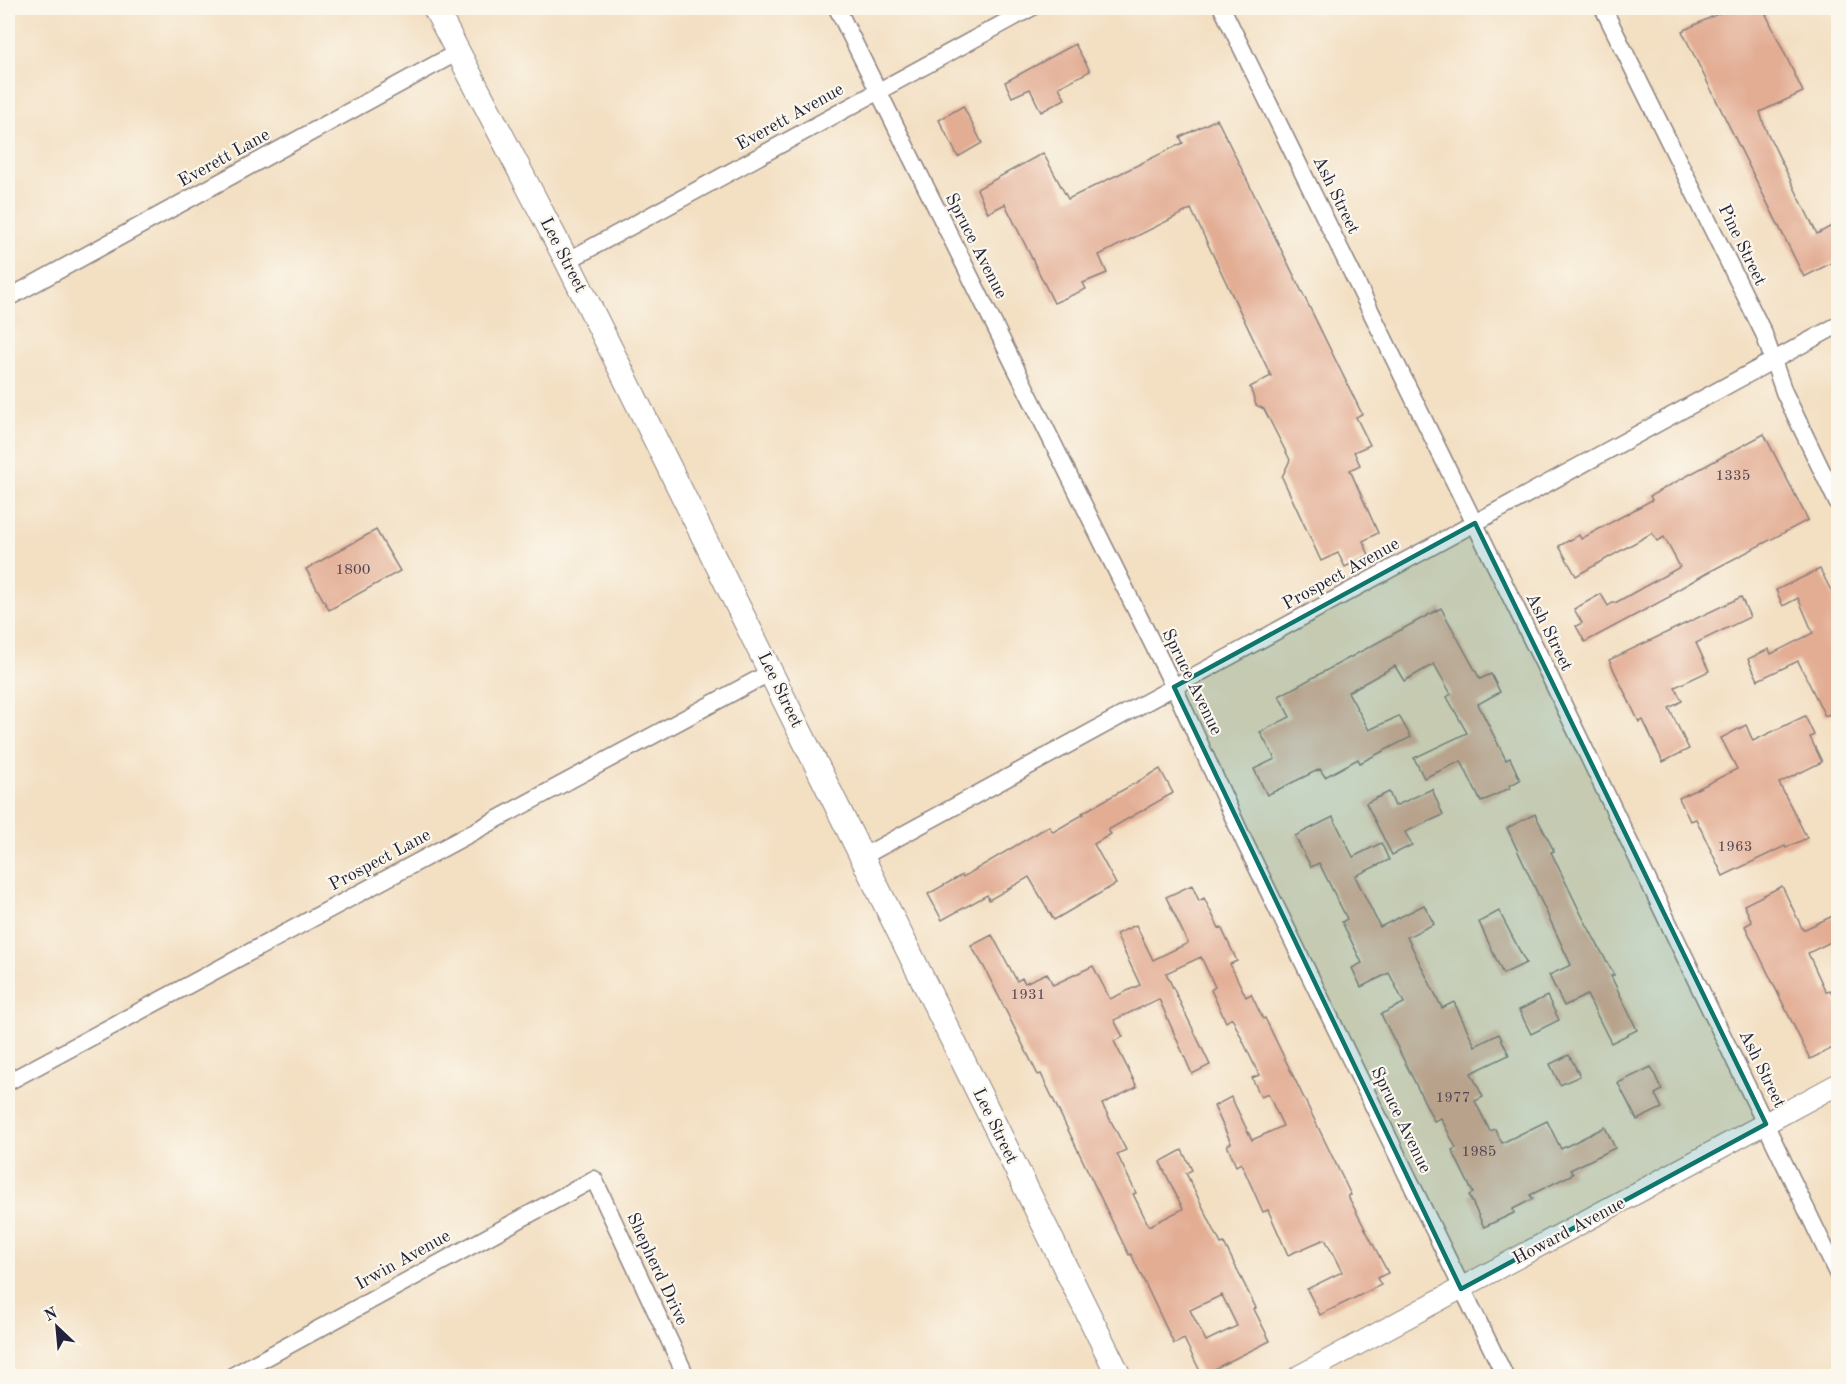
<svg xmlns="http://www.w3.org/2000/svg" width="1846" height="1384" viewBox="0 0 1846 1384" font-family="'Old Standard TT',serif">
	<rect width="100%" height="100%" fill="#fbf7ec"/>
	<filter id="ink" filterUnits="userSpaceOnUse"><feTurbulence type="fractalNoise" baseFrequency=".0167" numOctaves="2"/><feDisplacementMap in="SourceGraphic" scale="12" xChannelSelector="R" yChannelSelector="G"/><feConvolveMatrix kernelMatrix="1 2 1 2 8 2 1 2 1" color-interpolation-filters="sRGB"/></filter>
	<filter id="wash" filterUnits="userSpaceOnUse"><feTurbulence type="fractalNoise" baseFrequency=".008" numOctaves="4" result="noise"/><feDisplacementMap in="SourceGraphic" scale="24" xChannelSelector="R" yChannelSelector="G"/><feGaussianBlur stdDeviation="1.35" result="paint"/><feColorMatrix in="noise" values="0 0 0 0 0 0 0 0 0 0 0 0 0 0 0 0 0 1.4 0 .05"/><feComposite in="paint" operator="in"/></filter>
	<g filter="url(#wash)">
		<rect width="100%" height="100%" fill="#f3dfc2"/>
		<g id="blocks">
			<g fill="#e3ad94" fill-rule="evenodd">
				<path d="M 1730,8 L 1763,8 L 1803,92 L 1760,112 L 1765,128 L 1817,234 L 1839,222 L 1839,259 L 1804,277 L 1682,31 Z"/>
				<path d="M 1075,44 L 1090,71 L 1059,87 L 1065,99 L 1041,112 L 1030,89 L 1012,97 L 1005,82 Z"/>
				<path d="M 963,106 L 982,143 L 958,157 L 939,120 Z"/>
				<path d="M 1217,119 L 1362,414 L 1356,417 L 1370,445 L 1354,452 L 1360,465 L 1350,470 L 1378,533 L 1363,541 L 1369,555 L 1345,567 L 1338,553 L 1321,561 L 1282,477 L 1290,460 L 1264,409 L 1256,405 L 1250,387 L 1271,376 L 1191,209 L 1099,255 L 1107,273 L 1083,283 L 1086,289 L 1054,303 L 1005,204 L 988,213 L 977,189 L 1043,153 L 1068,199 L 1183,143 L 1180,137 Z"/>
				<path d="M 1764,434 L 1808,520 L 1707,573 L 1670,594 L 1671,596 L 1585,642 L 1576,626 L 1582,623 L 1574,609 L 1601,594 L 1608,606 L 1614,602 L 1615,603 L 1680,567 L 1664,537 L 1657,541 L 1652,533 L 1576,576 L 1559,546 L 1579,535 L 1581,539 L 1652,500 L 1650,496 Z"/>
				<path d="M 376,530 L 400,571 L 329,610 L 306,569 Z"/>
				<path d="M 1820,569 L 1839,606 L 1839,710 L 1825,716 L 1798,661 L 1758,680 L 1748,659 L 1769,649 L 1771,654 L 1813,633 L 1798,598 L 1783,606 L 1776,590 Z"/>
				<path d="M 1741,597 L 1750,617 L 1696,643 L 1709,671 L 1675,687 L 1682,701 L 1669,708 L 1689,749 L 1663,762 L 1643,720 L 1639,722 L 1609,660 Z"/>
				<path d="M 1441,608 L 1480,679 L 1491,674 L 1500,692 L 1478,704 L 1506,760 L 1510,758 L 1520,780 L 1509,786 L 1510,788 L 1481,802 L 1461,761 L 1424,778 L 1414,758 L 1467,733 L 1447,697 L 1451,694 L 1434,664 L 1404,681 L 1395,666 L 1348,692 L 1369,730 L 1399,716 L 1411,737 L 1360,763 L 1358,759 L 1325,777 L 1320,769 L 1267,795 L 1254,769 L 1275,759 L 1260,732 L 1290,717 L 1279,696 Z"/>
				<path d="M 1805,716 L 1814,735 L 1810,737 L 1822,762 L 1779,783 L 1807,838 L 1786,848 L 1785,846 L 1723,876 L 1696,819 L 1690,821 L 1679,798 L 1737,769 L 1721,738 L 1746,725 L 1753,741 Z"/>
				<path d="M 1160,769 L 1173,793 L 1108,830 L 1111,834 L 1094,844 L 1116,884 L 1054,920 L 1029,877 L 989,900 L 987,895 L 942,920 L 928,894 L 962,875 L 963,877 L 1049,826 L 1053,832 L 1084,814 L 1082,813 Z"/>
				<path d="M 1432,789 L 1443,815 L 1405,832 L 1412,845 L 1392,855 L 1366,803 L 1389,792 L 1395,806 Z"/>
				<path d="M 1535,814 L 1554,851 L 1551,852 L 1582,916 L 1614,975 L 1611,976 L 1637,1030 L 1611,1043 L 1587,995 L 1564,1006 L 1549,975 L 1571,965 L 1507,828 Z"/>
				<path d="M 1333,817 L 1353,857 L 1381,843 L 1389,860 L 1355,876 L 1380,927 L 1424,905 L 1434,924 L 1407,937 L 1442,1008 L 1454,1002 L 1475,1046 L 1499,1034 L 1509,1055 L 1471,1073 L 1483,1097 L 1475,1101 L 1490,1131 L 1495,1129 L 1502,1143 L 1547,1121 L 1561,1149 L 1605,1127 L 1615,1148 L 1570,1170 L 1573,1174 L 1530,1195 L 1533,1199 L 1513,1209 L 1514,1213 L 1484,1227 L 1469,1195 L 1473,1193 L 1452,1150 L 1456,1148 L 1441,1118 L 1434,1121 L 1381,1014 L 1404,1003 L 1389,973 L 1361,987 L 1352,968 L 1362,963 L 1342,922 L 1347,919 L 1319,863 L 1311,867 L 1295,836 Z"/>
				<path d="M 1192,885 L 1199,901 L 1204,898 L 1219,928 L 1221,927 L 1237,961 L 1230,964 L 1246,997 L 1251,994 L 1263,1019 L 1265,1018 L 1351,1195 L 1348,1196 L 1388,1273 L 1377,1278 L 1381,1285 L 1320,1315 L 1307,1289 L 1342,1272 L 1325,1239 L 1288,1255 L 1268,1210 L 1263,1212 L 1241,1163 L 1236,1166 L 1227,1145 L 1231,1143 L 1214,1106 L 1231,1097 L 1252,1140 L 1283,1126 L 1268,1094 L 1261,1097 L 1252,1078 L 1259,1075 L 1232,1018 L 1226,1022 L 1211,990 L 1215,987 L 1201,957 L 1166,973 L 1210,1065 L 1192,1074 L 1159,999 L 1114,1020 L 1123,1037 L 1114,1041 L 1137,1087 L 1102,1104 L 1126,1150 L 1117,1154 L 1136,1193 L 1133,1194 L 1149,1226 L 1183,1209 L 1160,1162 L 1182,1150 L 1192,1170 L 1186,1173 L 1221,1244 L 1224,1243 L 1256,1308 L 1254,1309 L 1270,1341 L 1202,1375 L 1184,1339 L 1174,1344 L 1131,1254 L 1129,1255 L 1111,1219 L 1041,1074 L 1038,1075 L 983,965 L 971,946 L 992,935 L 1017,981 L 1022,978 L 1025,983 L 1047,973 L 1053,985 L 1093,966 L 1110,999 L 1140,985 L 1116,934 L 1136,925 L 1153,960 L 1188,943 L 1166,897 ZM 1222,1295 L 1237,1326 L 1206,1341 L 1190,1310 Z"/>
				<path d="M 1782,886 L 1803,930 L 1839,913 L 1839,938 L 1808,953 L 1826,992 L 1830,990 L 1839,1008 L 1839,1045 L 1810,1059 L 1745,926 L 1752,922 L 1744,905 Z"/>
				<path d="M 1499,911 L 1526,963 L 1503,974 L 1479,922 Z"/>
				<path d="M 1547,996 L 1559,1020 L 1531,1034 L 1519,1010 Z"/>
				<path d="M 1569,1055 L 1580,1076 L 1560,1085 L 1550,1064 Z"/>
				<path d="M 1651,1067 L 1662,1090 L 1655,1094 L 1662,1108 L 1637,1120 L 1618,1083 Z"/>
			</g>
		</g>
	</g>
	<g filter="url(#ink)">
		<use href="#blocks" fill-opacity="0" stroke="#8a807e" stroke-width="1.5"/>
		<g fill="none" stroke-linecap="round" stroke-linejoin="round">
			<g stroke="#8a807e" stroke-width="19">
				<g id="minor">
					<path d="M 837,8 L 1174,687 L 1244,841 L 1505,1376"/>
					<path d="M 1222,8 L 1550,677 L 1838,1275"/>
					<path d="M 1603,8 L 1764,334 L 1784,392 L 1838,504"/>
					<path d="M 567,261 L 1031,8"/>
					<path d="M 8,298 L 458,52"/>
					<path d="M 862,857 L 1838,325"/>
					<path d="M 8,1082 L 771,672"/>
					<path d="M 232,1376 L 594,1179 L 686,1376"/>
				</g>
			</g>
			<g stroke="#8a807e" stroke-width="23">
				<path id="tertiary" d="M 1299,1376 L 1838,1084"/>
			</g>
			<g stroke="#8a807e" stroke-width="26">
				<path id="secondary" d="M 435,8 L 567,261 L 1119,1376"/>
			</g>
			<use href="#minor" stroke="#fff" stroke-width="16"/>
			<use href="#tertiary" stroke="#fff" stroke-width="21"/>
			<use href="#secondary" stroke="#fff" stroke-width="24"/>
		</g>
	</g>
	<path fill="#0f766e" fill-opacity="0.2" stroke="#0f766e" stroke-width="4.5" stroke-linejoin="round" d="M 1475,523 L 1766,1124 L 1461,1289 L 1174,687 Z"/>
	<g text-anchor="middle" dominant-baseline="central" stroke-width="4.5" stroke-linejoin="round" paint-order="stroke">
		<g font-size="15" fill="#524551">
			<text x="1733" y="476">1335</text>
			<text x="353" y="570">1800</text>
			<text x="1735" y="847">1963</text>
			<text x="1028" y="995">1931</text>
			<text x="1453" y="1098">1977</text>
			<text x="1479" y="1152">1985</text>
		</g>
		<g font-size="18" fill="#22223b" stroke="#fbf7ec">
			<text transform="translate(790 117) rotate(-29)">Everett Avenue</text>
			<text transform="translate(224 158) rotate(-29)">Everett Lane</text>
			<text transform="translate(1336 195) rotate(64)">Ash Street</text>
			<text transform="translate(1742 245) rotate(64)">Pine Street</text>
			<text transform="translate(976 246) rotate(63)">Spruce Avenue</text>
			<text transform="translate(563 255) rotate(63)">Lee Street</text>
			<text transform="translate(1341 574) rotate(-29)">Prospect Avenue</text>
			<text transform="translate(1549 632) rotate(64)">Ash Street</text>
			<text transform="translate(1192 682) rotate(64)">Spruce Avenue</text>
			<text transform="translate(780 690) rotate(64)">Lee Street</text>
			<text transform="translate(380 860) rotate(-28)">Prospect Lane</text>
			<text transform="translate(1762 1069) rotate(64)">Ash Street</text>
			<text transform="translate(1401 1120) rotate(64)">Spruce Avenue</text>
			<text transform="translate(995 1126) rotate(64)">Lee Street</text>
			<text transform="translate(1569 1231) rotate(-28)">Howard Avenue</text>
			<text transform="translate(403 1260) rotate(-29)">Irwin Avenue</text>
			<text transform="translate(657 1269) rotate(65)">Shepherd Drive</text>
		</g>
	</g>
	<rect width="1846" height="1384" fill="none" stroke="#fbf7ec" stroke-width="30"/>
	<g transform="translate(57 1327) rotate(334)" stroke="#fbf7ec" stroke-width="4.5" paint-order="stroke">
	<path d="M0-4.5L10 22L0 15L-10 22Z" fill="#22223b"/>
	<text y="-9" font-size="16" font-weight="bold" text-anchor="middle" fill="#22223b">N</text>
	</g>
</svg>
